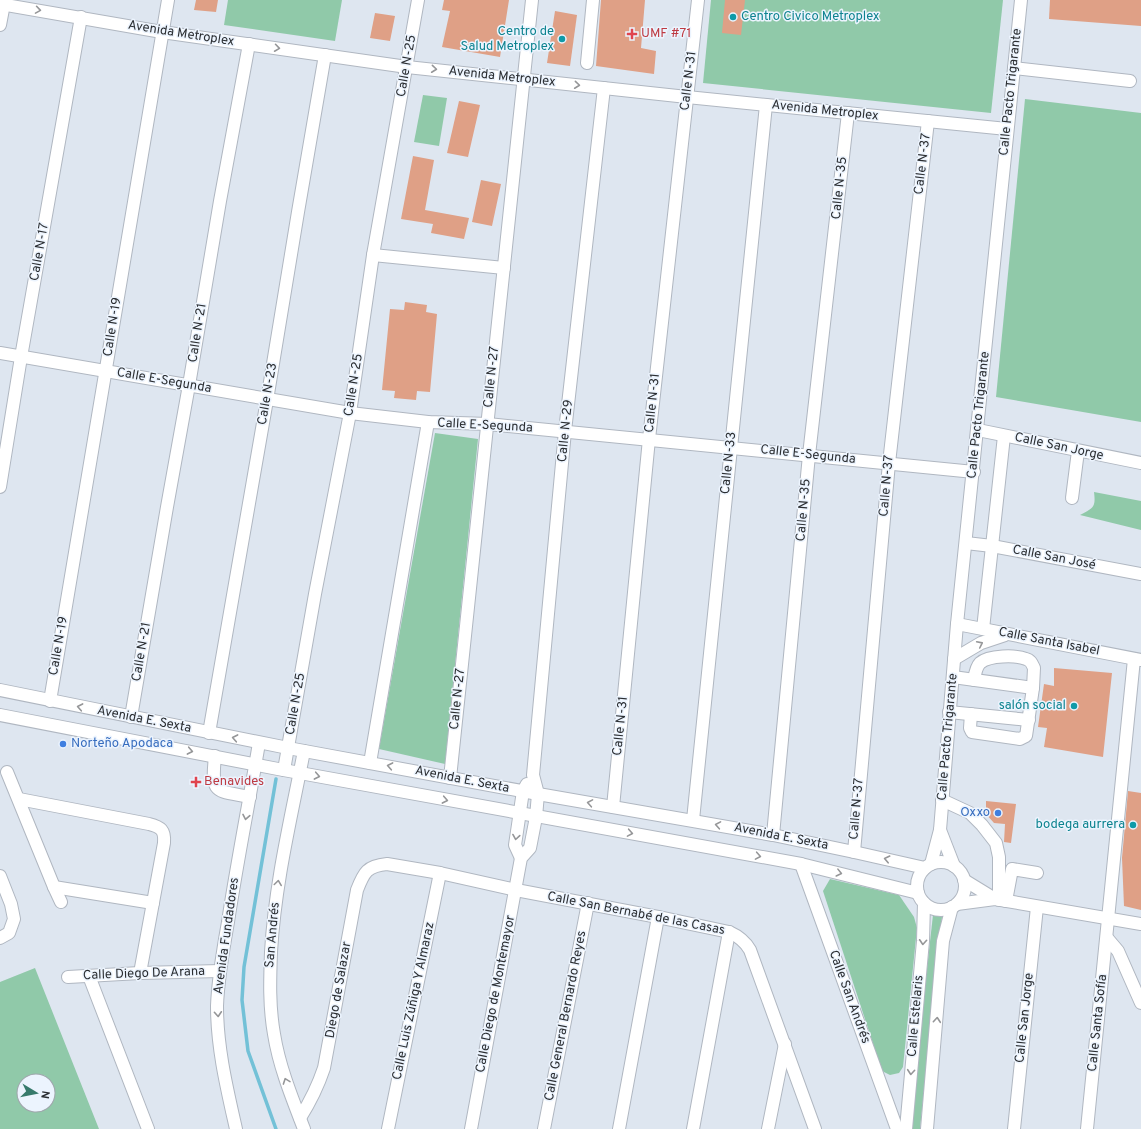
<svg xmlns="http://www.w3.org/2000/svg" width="1141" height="1129" viewBox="0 0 1141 1129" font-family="Overpass,sans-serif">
	<rect width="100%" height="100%" fill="#dee6f0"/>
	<g fill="#90c9a9" fill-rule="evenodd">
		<path d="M 228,0 L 342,0 L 335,41 L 224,25 Z"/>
		<path d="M 711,0 L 1003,0 L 991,113 L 703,83 Z"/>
		<path d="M 423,95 L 447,98 L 439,146 L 414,142 Z"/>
		<path d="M 1025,99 L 1141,113 L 1141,422 L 996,397 Z"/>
		<path d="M 435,433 L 478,439 L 445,764 L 379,749 Z"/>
		<path d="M 1094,492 L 1141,501 L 1141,530 L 1080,515 C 1093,508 1096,508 1094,492 Z"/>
		<path d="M 830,879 L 899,895 L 914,917 L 917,928 L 903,1067 L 899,1073 L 890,1075 L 882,1071 L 823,891 Z"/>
		<path d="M 933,915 L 942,917 L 920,1129 L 909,1129 Z"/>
		<path d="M 35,968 L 99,1129 L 0,1129 L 0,982 ZM 24,1081 L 48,1081 L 48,1105 L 24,1105 Z"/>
	</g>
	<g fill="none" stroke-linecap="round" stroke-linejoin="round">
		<path stroke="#73c1d7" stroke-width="3.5" d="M 276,1129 L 248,1051 L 242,1000 L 244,967 L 276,779"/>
	</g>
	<g fill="#dfa086">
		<path d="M 196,0 L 218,0 L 216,12 L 194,10 Z"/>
		<path d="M 444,0 L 509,0 L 500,57 L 442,47 L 450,11 L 442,10 Z"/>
		<path d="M 601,0 L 645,0 L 641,48 L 656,51 L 654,74 L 596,66 Z"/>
		<path d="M 725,0 L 745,0 L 741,35 L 722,33 Z"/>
		<path d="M 1050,0 L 1141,0 L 1141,26 L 1049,19 Z"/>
		<path d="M 555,11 L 577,15 L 570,66 L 547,63 Z"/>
		<path d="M 375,13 L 395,16 L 390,41 L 370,38 Z"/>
		<path d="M 459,101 L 480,105 L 468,157 L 447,153 Z"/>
		<path d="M 413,156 L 434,160 L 425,210 L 469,218 L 464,239 L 431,233 L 433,224 L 401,219 Z"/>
		<path d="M 481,180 L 501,184 L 492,226 L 472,222 Z"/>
		<path d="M 405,302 L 427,305 L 426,312 L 437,314 L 430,392 L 417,391 L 416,400 L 394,398 L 395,391 L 382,390 L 390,309 L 404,310 Z"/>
		<path d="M 1054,668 L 1112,673 L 1103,757 L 1044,747 L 1047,728 L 1038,727 L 1044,684 L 1054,686 Z"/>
		<path d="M 1128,791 L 1141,793 L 1141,910 L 1124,906 L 1122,858 Z"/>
		<path d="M 986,801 L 1016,804 L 1011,843 L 1004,842 L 1005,824 L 994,823 L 986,814 Z"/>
	</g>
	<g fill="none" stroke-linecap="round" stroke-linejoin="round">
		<g stroke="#b0b7c1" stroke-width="14">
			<g id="minor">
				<path d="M 0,4 L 162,32 L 407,67 L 687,97 L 1007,129"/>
				<path d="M 0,25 L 4,4"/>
				<path d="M 587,63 L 593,0"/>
				<path d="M 1014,68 L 1130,81"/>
				<path d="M 373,255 L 504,268"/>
				<path d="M 0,353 L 350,413 L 428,422 L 488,424 L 974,472"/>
				<path d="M 978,430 L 1141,463"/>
				<path d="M 0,487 L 21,357 L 81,17"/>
				<path d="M 1072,498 L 1078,451"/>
				<path d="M 966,543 L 992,546 L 1141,574"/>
				<path d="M 957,624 L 1141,660"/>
				<path d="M 983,629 L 1004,436"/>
				<path d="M 954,659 L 981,643 L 1005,635"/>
				<path d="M 953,677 L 1033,688"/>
				<path d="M 0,690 L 288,748 L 538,794 L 773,835 L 854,852 L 925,868"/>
				<path d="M 50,701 L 168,0"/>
				<path d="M 949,712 L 1029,720"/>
				<path d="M 971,714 L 970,728 L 972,732 L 1020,739 L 1026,736 L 1033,688 L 1034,668 C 1032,664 1031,660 1026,659 C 1016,655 989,655 980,663 C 976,667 975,674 974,680"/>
				<path d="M 0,715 L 278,769 L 801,864 L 918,893"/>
				<path d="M 131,717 L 167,507 L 189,385 L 220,201 L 249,44"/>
				<path d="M 209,733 L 267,400 L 298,212 L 325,55"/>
				<path d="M 215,756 C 211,795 215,790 250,797"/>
				<path d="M 370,763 L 428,422"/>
				<path d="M 284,770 L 315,594 L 350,413 L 373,255 L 418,0"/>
				<path d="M 7,772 L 54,887 L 61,902"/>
				<path d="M 450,778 L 532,0"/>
				<path d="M 19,799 L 149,824 C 161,827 165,830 164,843 L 140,973"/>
				<path d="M 942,800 L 970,813 L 982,825 L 996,843 L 999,857 L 999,900"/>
				<path d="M 613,807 L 649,439 L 698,0"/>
				<path d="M 693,820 L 766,105"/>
				<path d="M 940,830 L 954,866"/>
				<path d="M 773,835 L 809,455 L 848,113"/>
				<path d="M 854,852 L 889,463 L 928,121"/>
				<path d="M 521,858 L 515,845 L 523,791 L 527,784"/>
				<circle cx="941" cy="886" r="24"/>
				<path d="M 801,864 L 897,1129"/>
				<path d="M 931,864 L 940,830 L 957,624 L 1021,0"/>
				<path d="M 0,876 L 11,904 L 14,919 L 9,933 L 0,938"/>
				<path d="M 964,880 L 995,899"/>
				<path d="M 54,887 L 153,903"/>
				<path d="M 1006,901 L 1012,869 L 1037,873"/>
				<path d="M 957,904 L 995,899 L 1141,924"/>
				<path d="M 1107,938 L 1118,951 L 1141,1003"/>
				<path d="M 89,976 L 148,1129"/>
				<path d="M 68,977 L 140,973 L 220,971"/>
				<path d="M 300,1118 C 310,1102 318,1086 324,1068 L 357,890 C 364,872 367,866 387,864 L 440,873 L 516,890 L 658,917 L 729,932 C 738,936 745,941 750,950 L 815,1129"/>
				<path d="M 236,1129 C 227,1089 217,1048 217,1006 C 218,978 223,950 228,922 C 237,862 249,803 259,743"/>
				<path d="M 304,1129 C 292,1098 279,1066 274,1034 C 269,1006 270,979 271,952 C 275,883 291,818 304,751"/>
				<path d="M 388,1129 L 440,873"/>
				<path d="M 471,1129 L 521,858 L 530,848 L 536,817 L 538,794 L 533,775 L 565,431 L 604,88"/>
				<path d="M 544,1129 L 588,903"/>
				<path d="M 619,1129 L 658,917"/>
				<path d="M 693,1129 L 729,932"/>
				<path d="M 768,1129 L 785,1044"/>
				<path d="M 906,1129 L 923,941 L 924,903"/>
				<path d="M 927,1129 L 943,941 L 952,907"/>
				<path d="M 1014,1129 L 1037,907"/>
				<path d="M 1087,1129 L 1134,659"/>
			</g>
		</g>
		<use href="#minor" stroke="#fff" stroke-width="12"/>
	</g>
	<defs><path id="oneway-chevron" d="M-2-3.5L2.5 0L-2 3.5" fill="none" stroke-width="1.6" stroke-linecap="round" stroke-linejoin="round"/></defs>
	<g stroke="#959698">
		<use href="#oneway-chevron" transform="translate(38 10) rotate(9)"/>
		<use href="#oneway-chevron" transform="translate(277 48) rotate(8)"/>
		<use href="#oneway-chevron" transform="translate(434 69) rotate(6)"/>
		<use href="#oneway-chevron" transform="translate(577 85) rotate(6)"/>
		<use href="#oneway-chevron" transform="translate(980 644) rotate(-26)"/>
		<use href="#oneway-chevron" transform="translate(80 707) rotate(-169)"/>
		<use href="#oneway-chevron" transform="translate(235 738) rotate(-169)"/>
		<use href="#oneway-chevron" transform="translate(190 751) rotate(11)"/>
		<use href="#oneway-chevron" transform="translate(390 766) rotate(-169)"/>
		<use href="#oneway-chevron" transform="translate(317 776) rotate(11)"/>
		<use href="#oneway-chevron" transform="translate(445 800) rotate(11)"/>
		<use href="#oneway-chevron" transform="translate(590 803) rotate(-170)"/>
		<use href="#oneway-chevron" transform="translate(246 817) rotate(101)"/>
		<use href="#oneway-chevron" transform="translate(718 825) rotate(-170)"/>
		<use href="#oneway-chevron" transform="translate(630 833) rotate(10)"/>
		<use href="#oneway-chevron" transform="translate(516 837) rotate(99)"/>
		<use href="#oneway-chevron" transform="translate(758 856) rotate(10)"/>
		<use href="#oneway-chevron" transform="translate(887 859) rotate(-167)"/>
		<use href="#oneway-chevron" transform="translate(839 873) rotate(14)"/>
		<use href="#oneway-chevron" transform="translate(278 883) rotate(-82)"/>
		<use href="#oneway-chevron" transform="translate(923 942) rotate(94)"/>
		<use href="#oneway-chevron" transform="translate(218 1014) rotate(86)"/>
		<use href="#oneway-chevron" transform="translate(937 1020) rotate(-85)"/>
		<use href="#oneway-chevron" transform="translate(911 1072) rotate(95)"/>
		<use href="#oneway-chevron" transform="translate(286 1081) rotate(-110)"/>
	</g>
	<g fill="#0f9aa8" stroke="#ecf4fe" stroke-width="1.5">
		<circle cx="733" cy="17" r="4"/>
		<circle cx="562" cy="39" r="4"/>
		<circle cx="1074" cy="706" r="4"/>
		<circle cx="1133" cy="825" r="4"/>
	</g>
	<g fill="#e0444e" stroke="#ecf4fe" stroke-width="1.5">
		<path d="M630 28h4v4h4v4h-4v4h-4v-4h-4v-4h4z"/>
		<path d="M194 776h4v4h4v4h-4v4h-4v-4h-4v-4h4z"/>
	</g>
	<g fill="#3f7fe0" stroke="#ecf4fe" stroke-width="1.5">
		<circle cx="63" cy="744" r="4"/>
		<circle cx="998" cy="813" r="4"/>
	</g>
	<g text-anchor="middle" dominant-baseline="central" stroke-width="3" stroke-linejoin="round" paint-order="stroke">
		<g font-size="13" fill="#0d838f" stroke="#ecf4fe" text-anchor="end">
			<text x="741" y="17" text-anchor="start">Centro Civico Metroplex</text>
			<text x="554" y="32">Centro de<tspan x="554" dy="15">Salud Metroplex</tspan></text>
			<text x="1066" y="706">salón social</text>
			<text x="1125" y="825">bodega aurrera</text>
		</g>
		<g font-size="13" fill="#2b2e32" stroke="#ecf4fe">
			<text transform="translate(181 34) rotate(9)">Avenida Metroplex</text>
			<text transform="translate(407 66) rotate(-80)">Calle N-25</text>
			<text transform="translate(502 77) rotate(6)">Avenida Metroplex</text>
			<text transform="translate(689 81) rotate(-83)">Calle N-31</text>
			<text transform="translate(1011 92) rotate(-84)">Calle Pacto Trigarante</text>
			<text transform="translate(825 111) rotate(6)">Avenida Metroplex</text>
			<text transform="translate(923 164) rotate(-83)">Calle N-37</text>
			<text transform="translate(840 188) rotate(-84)">Calle N-35</text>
			<text transform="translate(40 252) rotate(-80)">Calle N-17</text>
			<text transform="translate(113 327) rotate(-81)">Calle N-19</text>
			<text transform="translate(198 333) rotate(-81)">Calle N-21</text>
			<text transform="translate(492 377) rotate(-84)">Calle N-27</text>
			<text transform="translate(164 381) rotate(10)">Calle E-Segunda</text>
			<text transform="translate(354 385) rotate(-81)">Calle N-25</text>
			<text transform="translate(268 394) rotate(-80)">Calle N-23</text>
			<text transform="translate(653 403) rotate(-84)">Calle N-31</text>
			<text transform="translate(979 415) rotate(-84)">Calle Pacto Trigarante</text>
			<text transform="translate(485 426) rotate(3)">Calle E-Segunda</text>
			<text transform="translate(566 431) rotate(-84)">Calle N-29</text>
			<text transform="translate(1059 447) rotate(12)">Calle San Jorge</text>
			<text transform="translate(808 455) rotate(6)">Calle E-Segunda</text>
			<text transform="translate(729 463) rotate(-84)">Calle N-33</text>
			<text transform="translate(887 486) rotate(-85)">Calle N-37</text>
			<text transform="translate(804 510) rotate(-85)">Calle N-35</text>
			<text transform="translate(1054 558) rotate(11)">Calle San José</text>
			<text transform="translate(1049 642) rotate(11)">Calle Santa Isabel</text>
			<text transform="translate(59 646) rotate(-80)">Calle N-19</text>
			<text transform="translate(142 652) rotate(-80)">Calle N-21</text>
			<text transform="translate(458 699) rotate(-84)">Calle N-27</text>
			<text transform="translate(296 704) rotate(-80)">Calle N-25</text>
			<text transform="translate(144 720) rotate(11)">Avenida E. Sexta</text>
			<text transform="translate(621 726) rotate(-84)">Calle N-31</text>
			<text transform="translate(948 737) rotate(-85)">Calle Pacto Trigarante</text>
			<text transform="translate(462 780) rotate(11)">Avenida E. Sexta</text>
			<text transform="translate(857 809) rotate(-85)">Calle N-37</text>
			<text transform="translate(781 837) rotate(11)">Avenida E. Sexta</text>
			<text transform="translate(636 914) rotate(11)">Calle San Bernabé de las Casas</text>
			<text transform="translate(273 935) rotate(-85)">San Andrés</text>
			<text transform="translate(227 936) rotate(-82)">Avenida Fundadores</text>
			<text transform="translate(144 974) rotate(-2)">Calle Diego De Arana</text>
			<text transform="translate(339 990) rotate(-80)">Diego de Salazar</text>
			<text transform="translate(496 994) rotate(-79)">Calle Diego de Montemayor</text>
			<text transform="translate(849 997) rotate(70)">Calle San Andrés</text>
			<text transform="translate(414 1001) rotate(-78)">Calle Luis Zúñiga Y Almaraz</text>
			<text transform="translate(566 1016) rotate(-79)">Calle General Bernardo Reyes</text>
			<text transform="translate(916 1016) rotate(-85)">Calle Estelaris</text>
			<text transform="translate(1025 1018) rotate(-84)">Calle San Jorge</text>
			<text transform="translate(1098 1023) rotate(-84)">Calle Santa Sofía</text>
		</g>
		<g font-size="13" fill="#be3a42" stroke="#ecf4fe" text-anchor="start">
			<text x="641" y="34">UMF #71</text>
			<text x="204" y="782">Benavides</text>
		</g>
		<g font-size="13" fill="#366cbe" stroke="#ecf4fe" text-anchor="start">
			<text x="71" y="744">Norteño Apodaca</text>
			<text x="990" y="813" text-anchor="end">Oxxo</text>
		</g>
	</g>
	<g transform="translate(36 1093) rotate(100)"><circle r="19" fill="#ecf4fe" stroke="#9fa5ac"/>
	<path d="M0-3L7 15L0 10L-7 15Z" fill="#377a6c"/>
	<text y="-6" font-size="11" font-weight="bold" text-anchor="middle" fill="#2b2e32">N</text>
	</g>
</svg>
